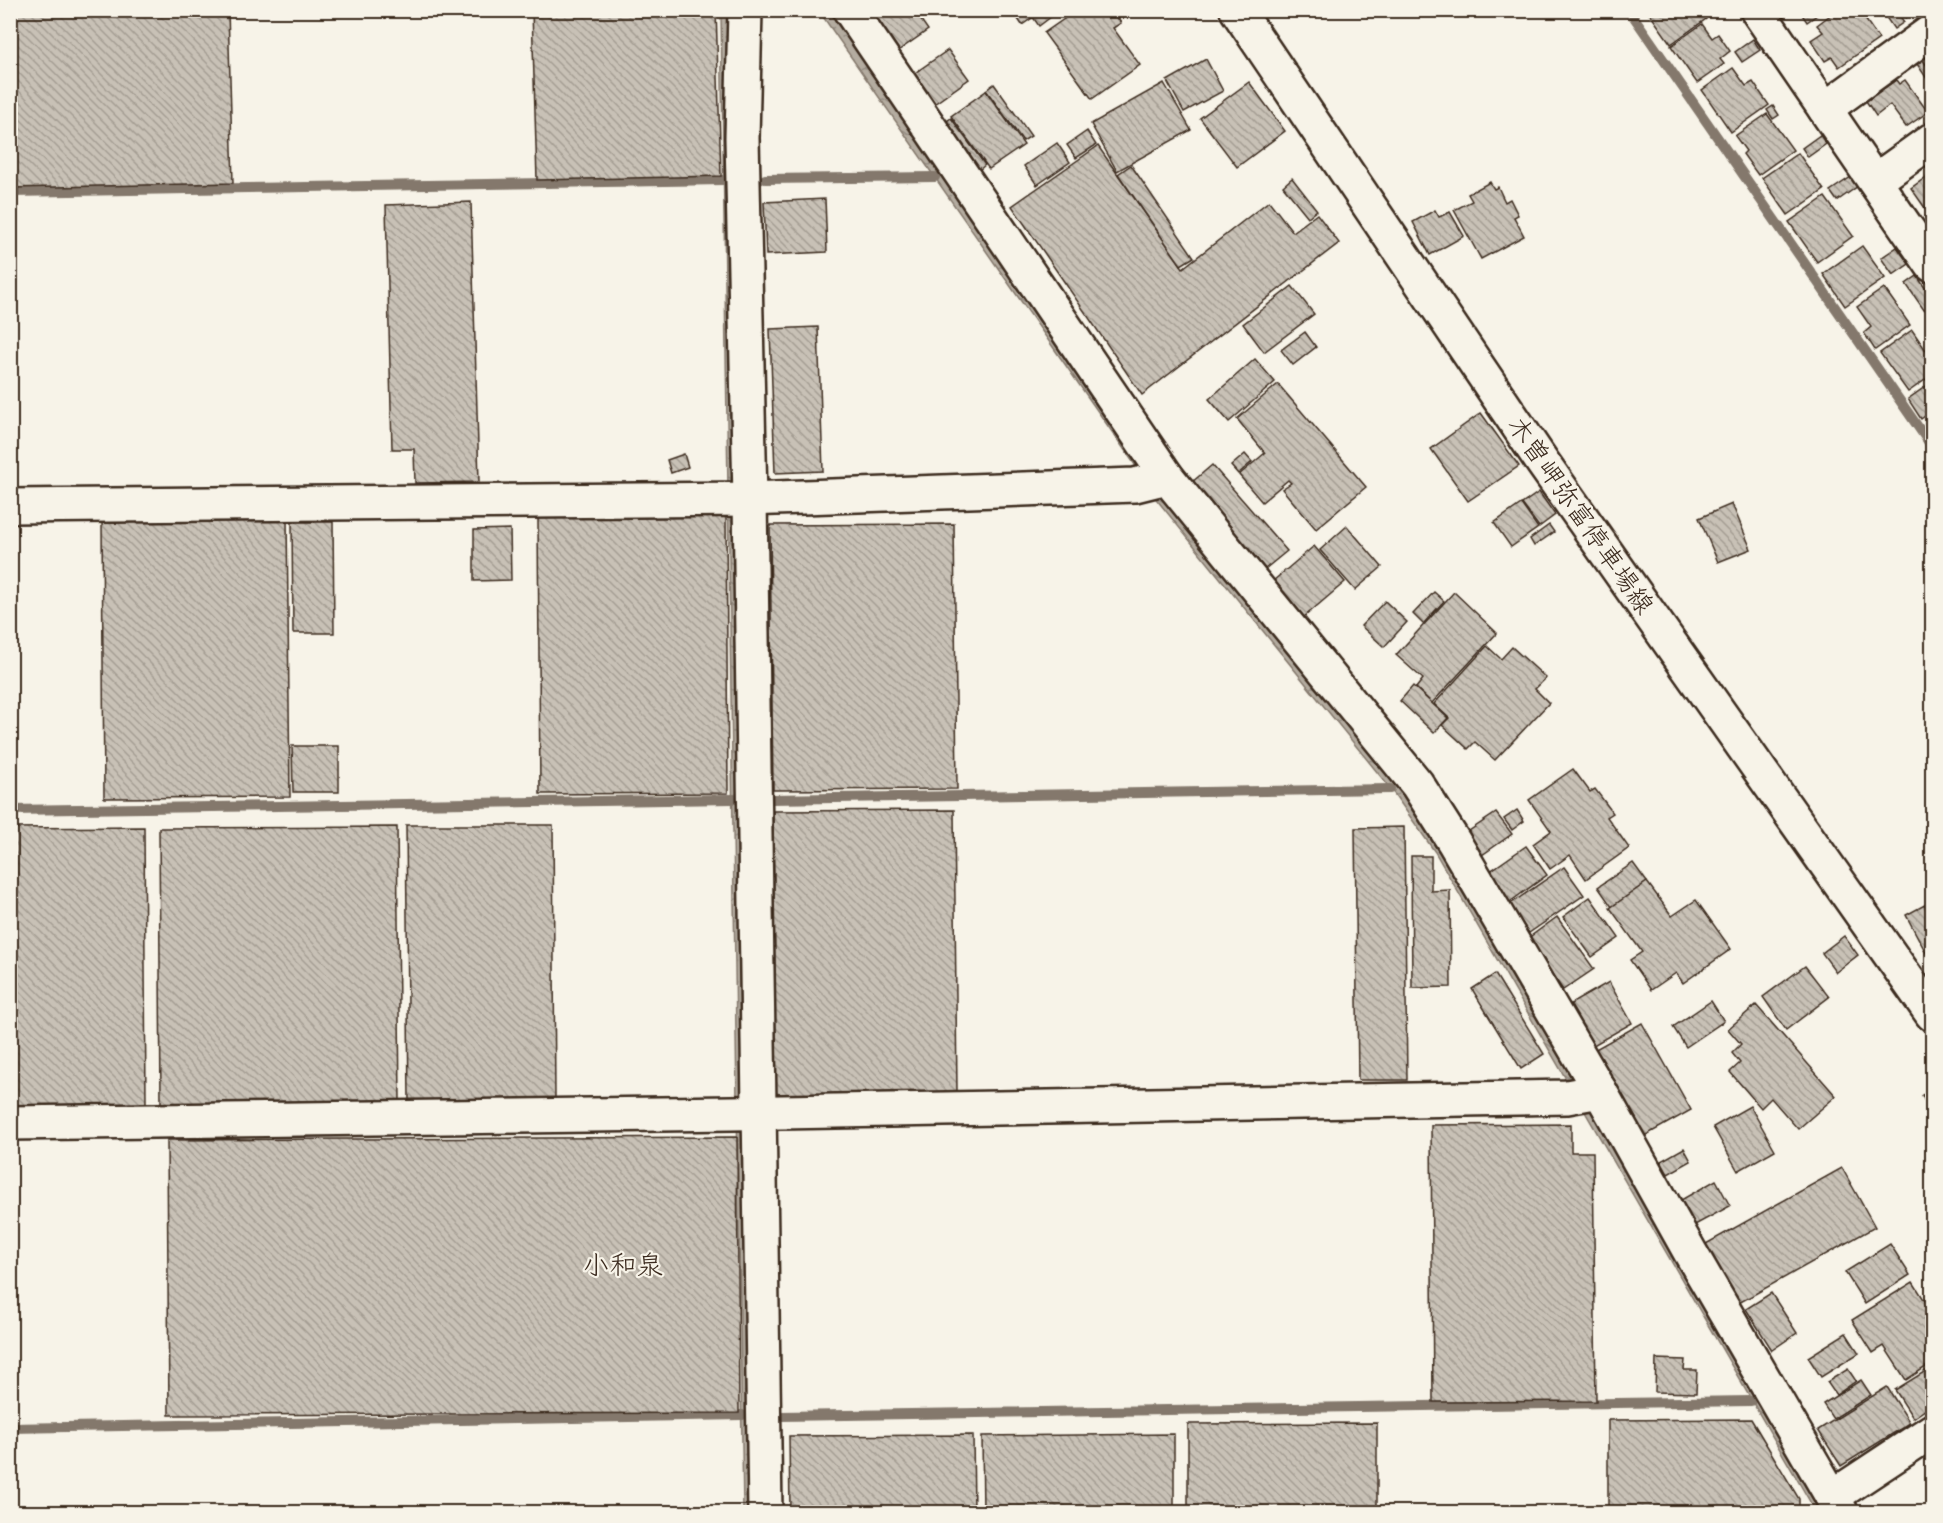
<svg xmlns="http://www.w3.org/2000/svg" width="1943" height="1523" viewBox="0 0 1943 1523" font-family="Itim,'Klee One',sans-serif">
	<defs>
		<pattern id="water-ripples" width="26" height="14" patternUnits="userSpaceOnUse" patternTransform="scale(1.5)"><rect width="26" height="14" fill="#b4aca0"/><path d="M2 4q2-2 4 0t4 0M15 11q2-2 4 0t4 0" fill="none" stroke="#948c82"/></pattern>
		<pattern id="building-back-hatch" width="6" height="6" patternUnits="userSpaceOnUse" patternTransform="scale(1.5)"><rect width="6" height="6" fill="#c8c1b6"/><path d="M-1 5l2 2M0 0l6 6M5-1l2 2" fill="none" stroke="#a49d93"/></pattern>
	</defs>
	<rect width="100%" height="100%" fill="#f7f3e8"/>
	<filter id="ink" filterUnits="userSpaceOnUse"><feTurbulence type="fractalNoise" baseFrequency=".0167" numOctaves="2"/><feDisplacementMap in="SourceGraphic" scale="12" xChannelSelector="R" yChannelSelector="G"/><feConvolveMatrix kernelMatrix="1 2 1 2 8 2 1 2 1" color-interpolation-filters="sRGB"/></filter>
	<g filter="url(#ink)">
		<g fill="url(#water-ripples)" stroke="#84786c" stroke-width="1.5">
			<path d="M 721,11 L 729,11 L 751,1512 L 743,1512 Z"/>
			<path d="M 819,11 L 831,11 L 1143,464 L 1402,787 L 1444,847 L 1828,1512 L 1816,1512 L 1435,852 L 1390,788 L 1153,495 L 1140,472 Z"/>
		</g>
		<g fill="none" stroke-linecap="round" stroke-linejoin="round">
			<g stroke="#84786c" stroke-width="10">
				<path d="M 1629,10 L 1932,447"/>
				<path d="M 765,179 L 935,177"/>
				<path d="M 10,192 L 723,180"/>
				<path d="M 771,799 L 1390,789"/>
				<path d="M 10,810 L 733,799"/>
				<path d="M 781,1416 L 1751,1401"/>
				<path d="M 10,1428 L 742,1415"/>
			</g>
		</g>
		<g fill="url(#building-back-hatch)" stroke="#3b2a1e" stroke-width="1.5">
			<path d="M 10,10 L 228,10 L 233,183 L 10,188 Z"/>
			<path d="M 532,10 L 716,10 L 721,176 L 537,180 Z"/>
			<path d="M 878,10 L 914,10 L 928,30 L 895,53 L 869,17 Z"/>
			<path d="M 1012,10 L 1026,10 L 1032,18 L 1022,25 Z"/>
			<path d="M 1028,10 L 1060,10 L 1039,26 Z"/>
			<path d="M 1077,10 L 1112,10 L 1121,23 L 1113,28 L 1140,65 L 1092,99 L 1044,33 Z"/>
			<path d="M 1647,10 L 1700,10 L 1706,19 L 1671,44 Z"/>
			<path d="M 1799,10 L 1824,10 L 1807,22 Z"/>
			<path d="M 1837,10 L 1859,10 L 1879,39 L 1839,67 L 1832,57 L 1825,61 L 1811,40 L 1823,32 L 1817,25 Z"/>
			<path d="M 1881,10 L 1896,10 L 1904,22 L 1894,29 Z"/>
			<path d="M 1900,10 L 1917,10 L 1906,18 Z"/>
			<path d="M 1702,24 L 1712,38 L 1718,34 L 1730,51 L 1720,59 L 1724,64 L 1697,83 L 1671,46 Z"/>
			<path d="M 1753,39 L 1760,50 L 1742,62 L 1735,52 Z"/>
			<path d="M 948,50 L 969,79 L 934,104 L 912,75 Z"/>
			<path d="M 1206,59 L 1223,91 L 1184,112 L 1167,81 Z"/>
			<path d="M 1923,60 L 1932,73 L 1932,86 L 1917,64 Z"/>
			<path d="M 1733,68 L 1746,86 L 1753,82 L 1769,105 L 1731,132 L 1702,90 Z"/>
			<path d="M 1896,80 L 1899,84 L 1905,80 L 1928,112 L 1906,127 L 1890,105 L 1876,116 L 1866,101 Z"/>
			<path d="M 1249,82 L 1285,131 L 1237,167 L 1200,118 Z"/>
			<path d="M 1164,83 L 1191,130 L 1117,171 L 1091,124 Z"/>
			<path d="M 994,84 L 1031,136 L 1023,141 L 986,90 Z"/>
			<path d="M 986,91 L 1024,145 L 989,169 L 951,116 Z"/>
			<path d="M 1773,106 L 1779,115 L 1773,119 L 1767,110 Z"/>
			<path d="M 1767,114 L 1793,150 L 1758,175 L 1743,154 L 1746,151 L 1735,136 Z"/>
			<path d="M 951,118 L 985,165 L 978,171 L 944,123 Z"/>
			<path d="M 1087,131 L 1096,145 L 1076,158 L 1067,145 Z"/>
			<path d="M 1820,135 L 1826,144 L 1808,157 L 1802,148 Z"/>
			<path d="M 1057,143 L 1070,162 L 1037,185 L 1024,166 Z"/>
			<path d="M 1098,146 L 1183,268 L 1269,201 L 1293,232 L 1317,214 L 1339,243 L 1142,395 L 1012,206 Z"/>
			<path d="M 1798,153 L 1824,190 L 1788,215 L 1762,178 Z"/>
			<path d="M 1131,165 L 1194,257 L 1181,265 L 1118,174 Z"/>
			<path d="M 1932,173 L 1932,218 L 1911,188 Z"/>
			<path d="M 1851,177 L 1858,186 L 1837,201 L 1830,191 Z"/>
			<path d="M 1292,178 L 1317,210 L 1308,217 L 1283,186 Z"/>
			<path d="M 1490,182 L 1494,189 L 1498,187 L 1505,202 L 1510,199 L 1518,215 L 1514,217 L 1524,236 L 1481,259 L 1454,210 L 1472,201 L 1468,194 Z"/>
			<path d="M 1825,197 L 1853,236 L 1817,262 L 1789,222 Z"/>
			<path d="M 825,199 L 827,252 L 766,255 L 764,202 Z"/>
			<path d="M 471,202 L 479,482 L 415,483 L 414,449 L 392,449 L 386,205 Z"/>
			<path d="M 1435,210 L 1439,217 L 1450,212 L 1464,236 L 1430,255 L 1413,222 Z"/>
			<path d="M 1862,246 L 1885,278 L 1845,306 L 1823,274 Z"/>
			<path d="M 1897,247 L 1909,264 L 1893,275 L 1881,258 Z"/>
			<path d="M 1917,276 L 1932,298 L 1932,304 L 1924,310 L 1906,284 Z"/>
			<path d="M 1292,286 L 1314,314 L 1264,352 L 1243,324 Z"/>
			<path d="M 1884,288 L 1910,325 L 1875,350 L 1864,333 L 1871,327 L 1857,307 Z"/>
			<path d="M 818,327 L 823,471 L 775,473 L 770,329 Z"/>
			<path d="M 1912,330 L 1932,359 L 1932,375 L 1908,392 L 1880,353 Z"/>
			<path d="M 1305,332 L 1316,347 L 1293,365 L 1281,350 Z"/>
			<path d="M 1255,359 L 1275,382 L 1229,422 L 1209,399 Z"/>
			<path d="M 1932,382 L 1932,418 L 1929,413 L 1921,419 L 1908,399 Z"/>
			<path d="M 1278,384 L 1366,487 L 1316,529 L 1282,489 L 1291,483 L 1288,480 L 1262,502 L 1239,475 L 1265,453 L 1237,419 Z"/>
			<path d="M 1481,413 L 1519,466 L 1468,501 L 1431,449 Z"/>
			<path d="M 684,454 L 688,467 L 671,473 L 667,460 Z"/>
			<path d="M 1245,454 L 1252,462 L 1238,474 L 1231,466 Z"/>
			<path d="M 1212,465 L 1287,551 L 1265,569 L 1191,483 Z"/>
			<path d="M 1539,492 L 1555,515 L 1539,527 L 1522,504 Z"/>
			<path d="M 1521,504 L 1538,528 L 1511,547 L 1494,523 Z"/>
			<path d="M 1732,504 L 1751,549 L 1718,562 L 1699,518 Z"/>
			<path d="M 726,516 L 728,793 L 540,794 L 538,517 Z"/>
			<path d="M 287,519 L 290,797 L 104,798 L 102,521 Z"/>
			<path d="M 292,522 L 333,522 L 334,633 L 293,633 Z"/>
			<path d="M 954,524 L 957,789 L 773,790 L 770,525 Z"/>
			<path d="M 1549,525 L 1554,532 L 1534,546 L 1530,539 Z"/>
			<path d="M 1347,526 L 1382,567 L 1355,590 L 1320,550 Z"/>
			<path d="M 510,529 L 511,580 L 474,581 L 474,530 Z"/>
			<path d="M 1314,546 L 1345,582 L 1304,617 L 1273,581 Z"/>
			<path d="M 1434,592 L 1444,601 L 1423,624 L 1413,614 Z"/>
			<path d="M 1454,592 L 1497,633 L 1432,703 L 1416,688 L 1423,679 L 1396,655 Z"/>
			<path d="M 1385,601 L 1407,622 L 1384,647 L 1361,626 Z"/>
			<path d="M 1487,646 L 1501,659 L 1512,647 L 1546,678 L 1535,689 L 1549,703 L 1495,760 L 1475,742 L 1468,749 L 1442,725 L 1449,718 L 1434,704 Z"/>
			<path d="M 1413,686 L 1448,718 L 1434,733 L 1400,701 Z"/>
			<path d="M 292,746 L 339,746 L 339,792 L 293,792 Z"/>
			<path d="M 1573,769 L 1590,792 L 1595,789 L 1613,813 L 1607,817 L 1629,848 L 1586,879 L 1570,855 L 1550,869 L 1533,844 L 1551,831 L 1529,800 Z"/>
			<path d="M 954,810 L 957,1094 L 776,1095 L 773,811 Z"/>
			<path d="M 1517,810 L 1524,821 L 1512,830 L 1504,819 Z"/>
			<path d="M 1496,813 L 1512,834 L 1482,855 L 1466,833 Z"/>
			<path d="M 406,825 L 553,825 L 555,1099 L 409,1100 Z"/>
			<path d="M 144,827 L 146,1105 L 10,1106 L 10,828 Z"/>
			<path d="M 397,827 L 400,1102 L 161,1103 L 159,828 Z"/>
			<path d="M 1404,827 L 1407,1080 L 1358,1080 L 1355,828 Z"/>
			<path d="M 1526,846 L 1547,875 L 1507,904 L 1486,874 Z"/>
			<path d="M 1411,856 L 1431,856 L 1431,891 L 1450,890 L 1451,987 L 1412,988 Z"/>
			<path d="M 1633,863 L 1647,882 L 1612,907 L 1598,887 Z"/>
			<path d="M 1564,867 L 1584,895 L 1529,933 L 1509,905 Z"/>
			<path d="M 1647,882 L 1672,916 L 1696,900 L 1731,949 L 1683,983 L 1676,973 L 1651,990 L 1630,960 L 1642,952 L 1610,908 Z"/>
			<path d="M 1590,897 L 1619,938 L 1592,957 L 1563,917 Z"/>
			<path d="M 1932,901 L 1932,961 L 1931,962 L 1906,915 Z"/>
			<path d="M 1557,917 L 1594,969 L 1563,990 L 1527,939 Z"/>
			<path d="M 1844,936 L 1858,955 L 1836,972 L 1822,953 Z"/>
			<path d="M 1805,966 L 1829,997 L 1786,1030 L 1763,997 Z"/>
			<path d="M 1495,974 L 1544,1054 L 1521,1069 L 1472,989 Z"/>
			<path d="M 1609,982 L 1632,1023 L 1590,1047 L 1567,1006 Z"/>
			<path d="M 1711,1001 L 1724,1021 L 1686,1047 L 1673,1027 Z"/>
			<path d="M 1756,1005 L 1836,1096 L 1798,1129 L 1771,1098 L 1761,1108 L 1730,1072 L 1740,1063 L 1732,1053 L 1741,1044 L 1728,1029 Z"/>
			<path d="M 1642,1023 L 1691,1110 L 1641,1138 L 1592,1051 Z"/>
			<path d="M 1932,1090 L 1932,1117 L 1922,1095 Z"/>
			<path d="M 1750,1106 L 1775,1150 L 1738,1171 L 1713,1127 Z"/>
			<path d="M 1571,1124 L 1571,1152 L 1593,1152 L 1596,1401 L 1433,1402 L 1431,1125 Z"/>
			<path d="M 737,1137 L 739,1413 L 169,1415 L 167,1140 Z"/>
			<path d="M 1684,1148 L 1691,1161 L 1668,1174 L 1661,1161 Z"/>
			<path d="M 1842,1168 L 1875,1227 L 1737,1304 L 1704,1245 Z"/>
			<path d="M 1716,1180 L 1730,1206 L 1695,1225 L 1681,1200 Z"/>
			<path d="M 1890,1244 L 1910,1275 L 1865,1304 L 1845,1272 Z"/>
			<path d="M 1913,1282 L 1932,1312 L 1932,1363 L 1906,1380 L 1884,1346 L 1873,1353 L 1852,1320 Z"/>
			<path d="M 1771,1293 L 1797,1333 L 1772,1350 L 1746,1309 Z"/>
			<path d="M 1846,1333 L 1859,1353 L 1821,1377 L 1808,1357 Z"/>
			<path d="M 1656,1359 L 1685,1360 L 1684,1370 L 1697,1370 L 1696,1393 L 1655,1392 Z"/>
			<path d="M 1932,1367 L 1932,1405 L 1913,1418 L 1895,1390 Z"/>
			<path d="M 1848,1369 L 1856,1381 L 1836,1395 L 1827,1382 Z"/>
			<path d="M 1861,1380 L 1871,1395 L 1833,1419 L 1823,1404 Z"/>
			<path d="M 1887,1387 L 1910,1423 L 1841,1466 L 1818,1430 Z"/>
			<path d="M 1751,1419 L 1799,1499 L 1799,1512 L 1608,1512 L 1608,1420 Z"/>
			<path d="M 1377,1423 L 1377,1512 L 1188,1512 L 1188,1424 Z"/>
			<path d="M 1174,1434 L 1174,1512 L 983,1512 L 982,1436 Z"/>
			<path d="M 973,1435 L 974,1512 L 790,1512 L 789,1436 Z"/>
		</g>
		<g fill="none" stroke-linecap="round" stroke-linejoin="round">
			<g stroke="#3b2a1e" stroke-width="38">
				<g id="minor">
					<path d="M 745,10 L 742,138 L 750,499 L 765,1512"/>
					<path d="M 850,10 L 1167,477 L 1417,784 L 1454,842 L 1600,1091 L 1690,1252 L 1841,1512"/>
					<path d="M 1757,10 L 1932,265"/>
					<path d="M 1825,109 L 1932,31"/>
					<path d="M 1875,181 L 1932,140"/>
					<path d="M 10,506 L 750,499 L 1135,485 L 1167,477"/>
					<path d="M 10,1123 L 732,1113 L 1567,1097 L 1600,1091"/>
					<path d="M 1832,1497 L 1932,1431"/>
				</g>
			</g>
			<g stroke="#3b2a1e" stroke-width="38">
				<path id="secondary" d="M 1237,10 L 1543,463 L 1932,1014"/>
			</g>
			<use href="#minor" stroke="#f7f3e8" stroke-width="33"/>
			<use href="#secondary" stroke="#f7f3e8" stroke-width="33"/>
		</g>
	</g>
	<g text-anchor="middle" dominant-baseline="central" stroke-width="4.5" stroke-linejoin="round" paint-order="stroke">
		<g font-size="26" fill="#3b2a1e" stroke="#f7f3e8">
			<text transform="translate(1581 515) rotate(55)">木曽岬弥富停車場線</text>
		</g>
		<g font-size="27" fill="#3b2a1e" stroke="#f7f3e8">
			<text x="623" y="1264">小和泉</text>
		</g>
	</g>
	<rect width="1943" height="1523" fill="none" stroke="#f7f3e8" stroke-width="36"/>
	<rect x="18" y="18" width="1907" height="1487" fill="none" stroke="#3b2a1e" stroke-width="2" filter="url(#ink)"/>
</svg>
